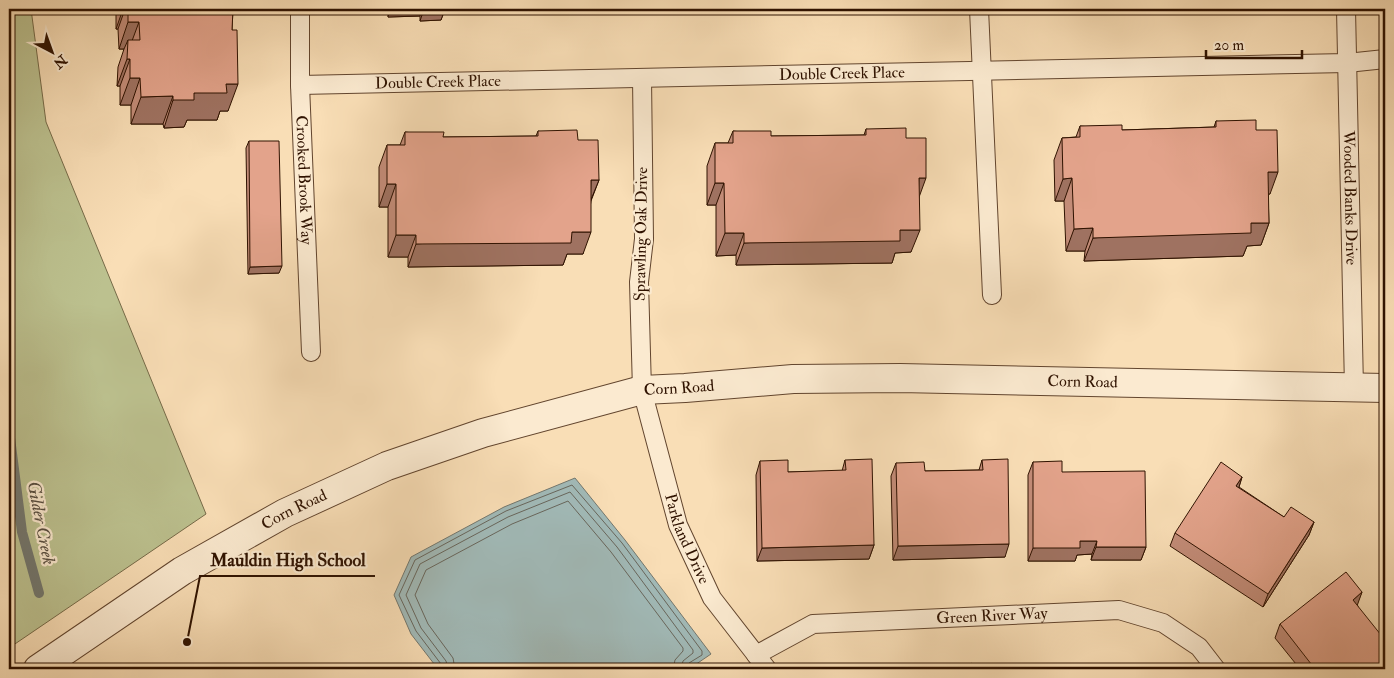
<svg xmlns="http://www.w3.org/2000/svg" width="1394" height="678" viewBox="0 0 1394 678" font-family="'IM FELL Double Pica',serif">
	<rect width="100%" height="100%" fill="#f9deb6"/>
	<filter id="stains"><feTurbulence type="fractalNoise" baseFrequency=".004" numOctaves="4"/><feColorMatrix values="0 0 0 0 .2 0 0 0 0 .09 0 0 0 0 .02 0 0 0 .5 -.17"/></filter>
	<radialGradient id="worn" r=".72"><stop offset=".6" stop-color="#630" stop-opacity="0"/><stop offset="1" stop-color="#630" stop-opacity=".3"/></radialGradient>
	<path fill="#bcc18f" stroke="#766a48" d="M 9,9 L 31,9 L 46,122 L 206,514 L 9,648 Z"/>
	<path fill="#a1bab8" stroke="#73776e" d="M 575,478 L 625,540 L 711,654 L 689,669 L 438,669 L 411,634 L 394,595 L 411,557 L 504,507 Z"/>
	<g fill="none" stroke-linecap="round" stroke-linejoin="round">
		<g stroke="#68665c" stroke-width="1">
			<path d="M 442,669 L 441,664 L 416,631 L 399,595 L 415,560 L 506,511 L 572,485 L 622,543 L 702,651 L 702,655 L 689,663 L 687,669"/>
			<path d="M 448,669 L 446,661 L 421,628 L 406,595 L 420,564 L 508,517 L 570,492 L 617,547 L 693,650 L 693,653 L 683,661 L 681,669"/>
			<path d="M 455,669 L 453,658 L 428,624 L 415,595 L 426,570 L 512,524 L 568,501 L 611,552 L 683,648 L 683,651 L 675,660 L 673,669"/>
		</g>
		<path stroke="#73776e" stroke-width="10" d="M 9,430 L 22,532 L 39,593"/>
		<g stroke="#62452e" stroke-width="20">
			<g id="service">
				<path id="s1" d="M 300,9 L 300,85 L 311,352"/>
				<path d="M 979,9 L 992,295"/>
				<path id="s2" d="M 1346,9 L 1354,388"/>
				<path id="s3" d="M 642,78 L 644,239 L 639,282 L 642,390 L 678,525 L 712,598 L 767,669"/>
				<path id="s4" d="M 300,85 L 1347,63 L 1385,59"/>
				<path id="s5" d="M 756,655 L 813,624 L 1119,610 L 1163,623 L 1199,647 L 1216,669"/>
			</g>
		</g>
		<g stroke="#62452e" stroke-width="30">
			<g id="tertiary">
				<path id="s6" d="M 38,669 L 182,571 L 285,513 L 387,466 L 483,433 L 642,390 L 685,388 L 793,379 L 900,378 L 1385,388"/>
			</g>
		</g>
		<use href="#service" stroke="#fbead0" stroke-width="18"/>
		<use href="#tertiary" stroke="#fbead0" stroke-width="28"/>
	</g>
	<g fill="#c38c78" stroke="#2f1200">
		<path d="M 116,9 L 233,9 L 228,111 L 220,111 L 217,120 L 187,120 L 184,127 L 164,128 L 163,124 L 131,124 L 131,105 L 120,105 L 120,86 L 117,86 L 118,67 L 124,49 L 119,49 L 118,29 L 116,29 Z"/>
		<path d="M 388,9 L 445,9 L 441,20 L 420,21 L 420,16 L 388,17 Z"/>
		<path d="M 1216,121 L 1256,130 L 1270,194 L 1268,194 L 1269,223 L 1261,245 L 1247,246 L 1243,256 L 1084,261 L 1085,251 L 1066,251 L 1064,201 L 1055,201 L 1054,160 L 1062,138 L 1076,137 L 1080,126 L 1122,130 L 1214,127 Z"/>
		<path d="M 866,129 L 906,138 L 919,198 L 911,252 L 895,253 L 892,263 L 736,265 L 736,255 L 716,256 L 716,205 L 707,205 L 707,166 L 715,143 L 728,143 L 733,131 L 771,136 L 864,135 Z"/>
		<path d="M 538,131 L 578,140 L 599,180 L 591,201 L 583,254 L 567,254 L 563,265 L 408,267 L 408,257 L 388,257 L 388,207 L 379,207 L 379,167 L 387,145 L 400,145 L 405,132 L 443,137 L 536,136 Z"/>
		<path d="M 249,141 L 279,273 L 248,274 L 246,148 Z"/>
		<path d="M 845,460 L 874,545 L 869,559 L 757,561 L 756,475 L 760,461 L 788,472 L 842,471 Z"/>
		<path d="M 982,460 L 1005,557 L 893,560 L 891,476 L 896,463 L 925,471 L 979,470 Z"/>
		<path d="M 1033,462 L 1062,472 L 1146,547 L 1141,560 L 1091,560 L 1092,554 L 1077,555 L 1075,561 L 1028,561 L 1028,475 Z"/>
		<path d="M 1242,477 L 1239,487 L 1284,517 L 1314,522 L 1309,535 L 1263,607 L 1170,546 L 1175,533 Z"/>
		<path d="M 1362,592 L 1357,604 L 1385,669 L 1300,669 L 1275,638 L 1280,624 Z"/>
	</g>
	<g fill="#9f7261" stroke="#2f1200">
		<path d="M 123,9 L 125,9 L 118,29 L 116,29 Z"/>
		<path d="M 390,9 L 422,9 L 420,16 L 388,17 Z"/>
		<path d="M 424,9 L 445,9 L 441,20 L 420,21 Z"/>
		<path d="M 128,22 L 139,22 L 129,49 L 128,40 L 124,49 L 119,49 Z"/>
		<path d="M 127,59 L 130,59 L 120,86 L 117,86 Z"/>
		<path d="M 130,78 L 140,78 L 131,105 L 120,105 Z"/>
		<path d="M 226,84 L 238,84 L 228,111 L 220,111 L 217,120 L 187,120 L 184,127 L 164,128 L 173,100 L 194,93 Z"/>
		<path d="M 173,96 L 163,124 L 131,124 L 141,97 Z"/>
		<path d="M 1268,172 L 1278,172 L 1270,194 L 1259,195 Z"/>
		<path d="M 919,178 L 926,178 L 918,200 Z"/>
		<path d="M 1072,178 L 1064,201 L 1055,201 L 1063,179 Z"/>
		<path d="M 591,180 L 599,180 L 590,202 Z"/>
		<path d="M 715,183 L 724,183 L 716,205 L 707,205 Z"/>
		<path d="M 387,184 L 396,184 L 388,207 L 379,207 Z"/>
		<path d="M 1251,223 L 1269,223 L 1261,245 L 1247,246 L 1243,256 L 1084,261 L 1093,238 Z"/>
		<path d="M 1093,228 L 1085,251 L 1066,251 L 1074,229 Z"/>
		<path d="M 900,230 L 920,230 L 911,252 L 895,253 L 892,263 L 736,265 L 744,243 Z"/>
		<path d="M 572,232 L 591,232 L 583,254 L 567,254 L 563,265 L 408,267 L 416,244 Z"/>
		<path d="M 725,233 L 744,233 L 736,255 L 716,256 Z"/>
		<path d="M 396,235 L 416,235 L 408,257 L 388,257 Z"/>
		<path d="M 282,266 L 279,273 L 248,274 L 250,267 Z"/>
		<path d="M 1242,477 L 1238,490 L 1236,486 Z"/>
		<path d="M 1314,522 L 1309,535 L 1263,607 L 1268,594 Z"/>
		<path d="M 1080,541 L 1097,541 L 1092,554 L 1077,555 L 1075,561 L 1028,561 L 1033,548 Z"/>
		<path d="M 1009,544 L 1005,557 L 893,560 L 898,546 Z"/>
		<path d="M 874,545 L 869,559 L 757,561 L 762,548 Z"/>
		<path d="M 1096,547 L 1146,547 L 1141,560 L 1091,560 Z"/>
		<path d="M 1362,592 L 1357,606 L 1353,600 Z"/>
	</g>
	<g fill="#e3a38b" stroke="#2f1200">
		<path d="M 128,9 L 233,9 L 232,30 L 237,30 L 238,84 L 226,84 L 227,93 L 194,93 L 194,100 L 173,100 L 173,96 L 141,97 L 140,78 L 130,78 L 130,59 L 127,59 L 128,40 L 140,40 L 139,22 L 128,22 Z"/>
		<path d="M 1256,120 L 1256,130 L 1277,130 L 1278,172 L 1268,172 L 1269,223 L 1251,223 L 1251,233 L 1093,238 L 1093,228 L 1074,229 L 1072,178 L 1063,179 L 1062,138 L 1080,137 L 1080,126 L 1122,125 L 1122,130 L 1216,127 L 1216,121 Z"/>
		<path d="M 906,128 L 906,138 L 926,138 L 926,178 L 919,178 L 920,230 L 900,230 L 900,241 L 744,243 L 744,233 L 725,233 L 724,183 L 715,183 L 715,143 L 733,143 L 733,131 L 771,131 L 771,136 L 866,135 L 866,129 Z"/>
		<path d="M 577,130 L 578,140 L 598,140 L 599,180 L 591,180 L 591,232 L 572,232 L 571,243 L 416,244 L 416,235 L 396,235 L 396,184 L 387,184 L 387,145 L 405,145 L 405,132 L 444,132 L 443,137 L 538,136 L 538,131 Z"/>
		<path d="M 249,141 L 279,141 L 282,266 L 250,267 Z"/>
		<path d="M 872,459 L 874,545 L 762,548 L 760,461 L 788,460 L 788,472 L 846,470 L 845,460 Z"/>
		<path d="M 1008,459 L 1009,544 L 898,546 L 896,463 L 924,462 L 925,471 L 983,470 L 982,460 Z"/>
		<path d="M 1062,461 L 1062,472 L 1145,471 L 1146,547 L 1096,547 L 1097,541 L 1080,541 L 1080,548 L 1033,548 L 1033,462 Z"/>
		<path d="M 1221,462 L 1242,477 L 1236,486 L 1284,517 L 1291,507 L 1314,522 L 1268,594 L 1175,533 Z"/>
		<path d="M 1346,572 L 1362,592 L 1353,600 L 1385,640 L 1385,669 L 1315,669 L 1280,624 Z"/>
		<path d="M 972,663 L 977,669 L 964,669 Z"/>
		<path d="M 1140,664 L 1144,669 L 1134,669 Z"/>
	</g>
	<g text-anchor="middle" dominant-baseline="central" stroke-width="4.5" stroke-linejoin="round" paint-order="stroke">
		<g font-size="16" fill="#2f1200" stroke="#fbead0">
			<text stroke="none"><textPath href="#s4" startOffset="542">Double Creek Place</textPath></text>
			<text stroke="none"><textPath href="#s4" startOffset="138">Double Creek Place</textPath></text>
			<text stroke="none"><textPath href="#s1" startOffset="171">Crooked Brook Way</textPath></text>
			<text stroke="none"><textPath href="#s2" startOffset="189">Wooded Banks Drive</textPath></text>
			<text transform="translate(641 234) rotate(-89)">Sprawling Oak Drive</text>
			<text stroke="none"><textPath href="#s6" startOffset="1112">Corn Road</textPath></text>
			<text stroke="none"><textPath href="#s6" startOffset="708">Corn Road</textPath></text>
			<text stroke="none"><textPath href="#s6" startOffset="302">Corn Road</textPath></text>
			<text stroke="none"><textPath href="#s3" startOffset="468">Parkland Drive</textPath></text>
			<text stroke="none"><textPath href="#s5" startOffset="244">Green River Way</textPath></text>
		</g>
		<g font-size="18" font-style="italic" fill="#574d40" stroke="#fbead0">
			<text transform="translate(41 523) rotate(79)">Gilder Creek</text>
		</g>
	</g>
	<path fill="none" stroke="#2f1200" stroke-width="2" d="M187 642L200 576H375"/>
	<circle fill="#2f1200" stroke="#fbead0" stroke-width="2" cx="187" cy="642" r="5"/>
	<g font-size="18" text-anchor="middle" font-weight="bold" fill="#2f1200" stroke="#fbead0" stroke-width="4.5" stroke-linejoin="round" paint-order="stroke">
		<text x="288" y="566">Mauldin High School</text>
	</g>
	<rect width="1394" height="678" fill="none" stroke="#f9deb6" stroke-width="30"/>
	<rect x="10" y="10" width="1374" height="658" fill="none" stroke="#2f1200" stroke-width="2.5"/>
	<rect x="15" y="15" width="1364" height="648" fill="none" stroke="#2f1200"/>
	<g transform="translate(52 52) rotate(139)" stroke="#fbead0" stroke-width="4" paint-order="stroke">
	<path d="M0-4L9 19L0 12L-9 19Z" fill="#2f1200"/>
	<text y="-8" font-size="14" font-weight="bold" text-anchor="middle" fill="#2f1200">N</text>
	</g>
	<path d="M1206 50v8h96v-8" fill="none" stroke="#2f1200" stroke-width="2.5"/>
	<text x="1214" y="50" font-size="15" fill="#2f1200" stroke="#fbead0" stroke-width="4" paint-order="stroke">20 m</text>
	<rect width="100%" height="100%" filter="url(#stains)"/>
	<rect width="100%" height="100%" fill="url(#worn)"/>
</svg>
